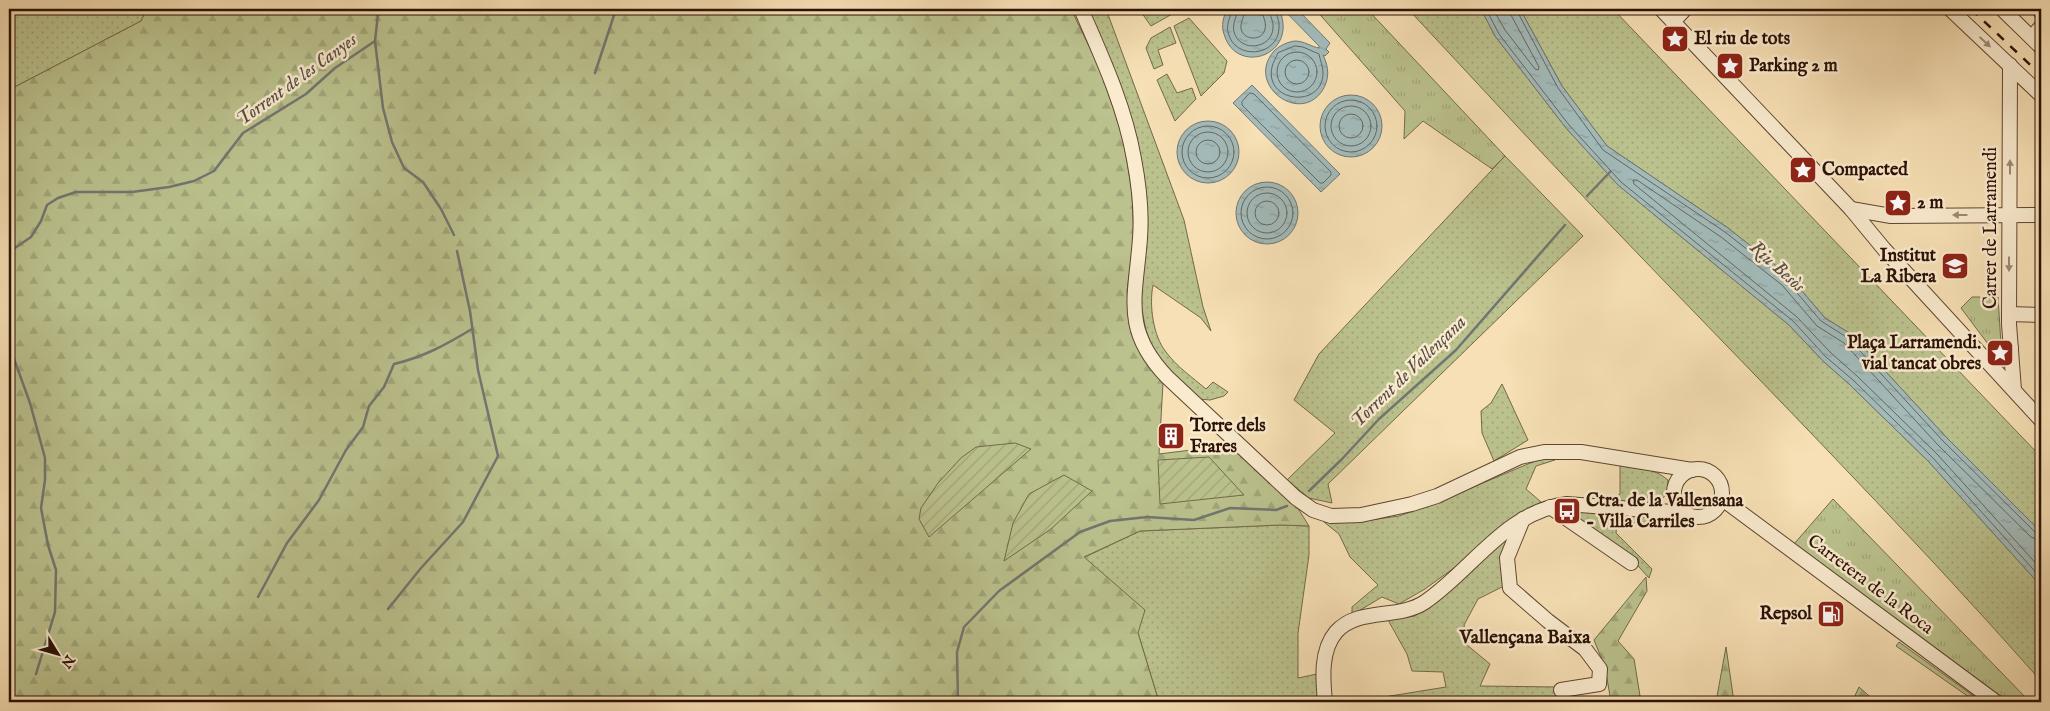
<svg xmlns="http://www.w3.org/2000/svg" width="2050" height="711" viewBox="0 0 2050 711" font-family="'IM FELL English',serif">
	<defs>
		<pattern id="grass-dots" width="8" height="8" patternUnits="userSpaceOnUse" patternTransform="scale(1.25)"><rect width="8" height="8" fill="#bbc28e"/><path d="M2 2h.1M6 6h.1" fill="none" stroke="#a1a679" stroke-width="1.8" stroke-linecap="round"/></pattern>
		<pattern id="forest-firs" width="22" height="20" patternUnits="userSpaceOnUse" patternTransform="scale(1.25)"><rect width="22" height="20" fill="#bbc28e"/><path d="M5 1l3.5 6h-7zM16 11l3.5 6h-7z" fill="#a1a679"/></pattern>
		<pattern id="park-tufts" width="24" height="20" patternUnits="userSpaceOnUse" patternTransform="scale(1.25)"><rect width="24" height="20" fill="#bbc28e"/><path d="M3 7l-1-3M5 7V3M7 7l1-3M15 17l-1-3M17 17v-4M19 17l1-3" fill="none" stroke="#a1a679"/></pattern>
		<pattern id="garden-furrows" width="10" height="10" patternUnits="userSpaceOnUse" patternTransform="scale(1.25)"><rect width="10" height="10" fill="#bbc28e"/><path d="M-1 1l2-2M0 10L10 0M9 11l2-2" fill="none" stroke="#a1a679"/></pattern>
		<pattern id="water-ripples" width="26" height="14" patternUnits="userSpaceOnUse" patternTransform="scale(1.25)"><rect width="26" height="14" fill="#a2bab9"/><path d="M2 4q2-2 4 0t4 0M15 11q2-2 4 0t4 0" fill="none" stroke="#8c9f9e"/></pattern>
	</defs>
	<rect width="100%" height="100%" fill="#f7e0b5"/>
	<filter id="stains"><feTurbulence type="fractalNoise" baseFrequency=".004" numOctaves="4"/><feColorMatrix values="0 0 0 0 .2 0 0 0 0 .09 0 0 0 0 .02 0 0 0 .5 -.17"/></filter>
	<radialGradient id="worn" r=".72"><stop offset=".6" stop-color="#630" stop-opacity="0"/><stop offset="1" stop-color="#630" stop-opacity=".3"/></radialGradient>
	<g fill="url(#grass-dots)" stroke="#736a4a">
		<path d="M 9,9 L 147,9 L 141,21 L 9,90 Z"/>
		<path d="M 1086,9 L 1106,9 L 1184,220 L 1203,307 L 1211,331 L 1201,318 L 1153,285 C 1149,305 1153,336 1166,352 C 1176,366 1193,378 1206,389 L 1213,382 L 1228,392 L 1224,396 L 1210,400 L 1198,399 L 1156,357 L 1146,330 L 1140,301 L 1142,167 Z"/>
		<path d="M 1139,9 L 1181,9 L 1151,26 Z"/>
		<path d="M 1408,9 L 1481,9 L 1495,36 L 1566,128 L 1618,185 L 1789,325 L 1823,361 L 1849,384 L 1929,462 L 2041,586 L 2041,681 C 1898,519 1745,366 1595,209 C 1532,143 1471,76 1408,9 Z"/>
		<path d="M 1520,9 L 1613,9 L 2041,457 L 2041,532 L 1946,437 L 1851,334 L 1825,318 L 1789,276 L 1728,228 L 1607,146 L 1562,86 Z"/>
		<path d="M 1189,18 L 1227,61 L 1224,73 L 1201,96 L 1174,26 Z"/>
		<path d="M 1170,27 L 1176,43 L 1158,50 L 1163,65 L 1154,69 L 1146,48 L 1151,38 Z"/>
		<path d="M 1167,74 L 1177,93 L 1192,88 L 1196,99 L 1175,121 L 1157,80 Z"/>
		<path d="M 1505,156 L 1583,236 L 1328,484 L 1332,503 L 1309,498 L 1287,480 L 1335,433 L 1294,400 L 1319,354 Z"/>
		<path d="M 1502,384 L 1528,440 L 1494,461 L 1482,433 L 1481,411 L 1491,403 Z"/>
		<path d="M 1547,456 L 1555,460 L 1536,466 L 1526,489 L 1541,502 L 1509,523 L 1469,557 L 1425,589 L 1399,604 L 1382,597 L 1352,615 L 1352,607 L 1378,585 L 1350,557 L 1339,534 L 1324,522 L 1363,521 L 1399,516 L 1428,506 Z"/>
		<path d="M 1620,464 C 1637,467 1654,468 1668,480 C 1670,513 1635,504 1613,503 L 1614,498 L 1620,494 Z"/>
		<path d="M 1567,510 L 1659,516 L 1665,522 L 1617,523 L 1616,533 L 1652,569 L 1649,578 L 1630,557 Z"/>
		<path d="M 1281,525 L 1309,526 L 1309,555 L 1298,633 L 1298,678 L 1317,674 L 1318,702 L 1159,702 L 1138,633 L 1083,558 L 1140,531 Z"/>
		<path d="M 1513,533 C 1502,551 1496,564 1506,585 L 1478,599 L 1464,625 L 1467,645 L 1490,664 L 1480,686 L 1558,687 L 1560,702 L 1393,702 L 1384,697 L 1446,687 L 1443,672 L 1412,671 L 1407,654 L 1388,620 L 1415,616 L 1461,580 Z"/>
	</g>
	<g fill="url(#forest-firs)" stroke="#736a4a">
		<path d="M 147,9 L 1071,9 L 1099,67 L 1123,136 L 1132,193 L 1134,240 L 1127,291 L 1130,324 L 1143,358 L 1163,383 L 1159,454 L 1224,446 L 1236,450 L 1299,510 L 1309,526 L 1281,525 L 1140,531 L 1084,557 L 1145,610 L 1138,633 L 1159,702 L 9,702 L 9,90 L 141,21 Z"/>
		<path d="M 1646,577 L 1647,591 L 1618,641 L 1634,659 L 1641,702 L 1611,702 L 1605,667 L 1594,640 Z"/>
		<path d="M 1899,642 L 1982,702 L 1976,702 L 1896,646 Z"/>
		<path d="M 1726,647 L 1734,702 L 1716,702 Z"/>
		<path d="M 1859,687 L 1876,702 L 1852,702 Z"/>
	</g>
	<g fill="url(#park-tufts)" stroke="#736a4a">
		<path d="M 1315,9 L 1367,9 L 1505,156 L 1492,169 L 1423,121 L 1404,139 L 1405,111 Z"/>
		<path d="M 1972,297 L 1998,297 L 2001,344 L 1991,348 L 1961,308 Z"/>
		<path d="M 1833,499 L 2030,702 L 2004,702 L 1991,689 L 1794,544 Z"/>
	</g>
	<g fill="url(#garden-furrows)" stroke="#736a4a">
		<path d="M 1015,443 L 1031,449 L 929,537 L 919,519 L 921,508 L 938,483 L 961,458 L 976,447 Z"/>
		<path d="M 1209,457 L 1244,495 L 1160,504 L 1158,460 Z"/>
		<path d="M 1064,475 L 1092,491 L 1051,529 L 1004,561 L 1013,523 L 1029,494 Z"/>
	</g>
	<g fill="url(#water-ripples)" stroke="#727671">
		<path d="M 1228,9 L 1279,9 C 1300,55 1236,77 1224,34 C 1221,26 1223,16 1228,9 Z"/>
		<path d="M 1283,9 L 1297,9 L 1330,43 L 1326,49 L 1329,52 L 1325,56 L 1323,55 C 1329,67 1330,79 1322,91 C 1299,125 1245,84 1274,51 C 1279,46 1287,42 1295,41 C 1304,41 1312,47 1319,48 L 1319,46 Z"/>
		<path d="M 1481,9 L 1520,9 L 1562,86 L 1607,146 L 1728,228 L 1789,276 L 1825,318 L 1851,334 L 1946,437 L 2041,532 L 2041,586 L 1929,462 L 1849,384 L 1823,361 L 1789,325 L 1618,185 L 1566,128 L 1495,36 Z"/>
		<path d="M 1252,85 L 1340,174 L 1321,192 L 1233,103 Z"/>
		<circle cx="1351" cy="126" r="31"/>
		<circle cx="1208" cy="152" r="31"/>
		<circle cx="1267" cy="213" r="31"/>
	</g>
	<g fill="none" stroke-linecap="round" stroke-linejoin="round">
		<g stroke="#66665f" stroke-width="1">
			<path d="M 1232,9 C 1231,17 1226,23 1228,32 C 1234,61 1278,57 1279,28 C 1280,21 1276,15 1275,9"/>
			<path d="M 1238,9 C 1237,17 1232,23 1234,32 C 1240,53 1272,49 1273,28 C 1274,21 1269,15 1269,9"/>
			<path d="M 1245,9 C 1245,15 1240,22 1241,29 C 1244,41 1263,41 1265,29 C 1267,22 1262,15 1261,9"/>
			<path d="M 1486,9 L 1499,34 L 1569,125 L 1621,182 L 1793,321 L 1826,357 L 1853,380 L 1933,458 L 2041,578"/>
			<path d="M 1493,9 L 1505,30 L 1535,69 L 1538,70 L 1539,67 L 1511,15 L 1510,9"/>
			<path d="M 1516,9 L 1558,88 L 1603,150 L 1725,232 L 1786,280 L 1821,321 L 1848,338 L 1943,441 L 2036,533 L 2041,535"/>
			<path d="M 1295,46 L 1303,47 L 1319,54 C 1320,60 1323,66 1323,73 C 1323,109 1264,103 1272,67 C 1273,62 1276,58 1278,53 Z"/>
			<circle cx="1297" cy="72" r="20"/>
			<circle cx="1297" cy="72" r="12"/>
			<path d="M 1250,93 L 1254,94 L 1331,172 L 1331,175 L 1323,183 L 1320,183 L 1242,105 L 1242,102 Z"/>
			<circle cx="1351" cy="126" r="26"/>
			<circle cx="1351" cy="126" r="20"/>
			<circle cx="1351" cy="126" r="12"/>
			<circle cx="1208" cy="152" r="26"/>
			<circle cx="1208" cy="152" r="20"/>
			<circle cx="1208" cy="152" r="12"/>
			<circle cx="1267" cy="213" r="26"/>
			<circle cx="1267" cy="213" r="20"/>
			<circle cx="1267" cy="213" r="12"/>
			<path d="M 2041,541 L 2031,537 L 1938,445 L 1844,343 L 1817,326 L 1782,285 L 1721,237 L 1637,180 L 1633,180 L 1634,184 L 1797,317 L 1830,352 L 1857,376 L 1937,454 L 2041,569"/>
		</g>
		<g stroke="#727671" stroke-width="2.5">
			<path d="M 375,41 L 383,108 L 392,142 L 404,168 L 423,182 L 441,209 L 454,235"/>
			<path d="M 595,73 L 616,9"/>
			<path d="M 1587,196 L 1610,172"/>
			<path d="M 9,252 L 31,237 L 41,221 L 47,205 L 58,198 L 76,192 L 132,192 L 169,187 L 194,181 L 214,171 L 243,133 L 306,94 L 335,68 L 375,41 L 378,14 L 380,9"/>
			<path d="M 9,345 L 30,403 L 45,458 L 45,480 L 41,508 L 48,545 L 56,570 L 55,612 L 36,674"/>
			<path d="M 1309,491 L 1342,459 L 1379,419 L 1456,350 L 1565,225"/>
			<path d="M 258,597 L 287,543 L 319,500 L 346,450 L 363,427 L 369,406 L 384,387 L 394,364 C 424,357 447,344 472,329"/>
			<path d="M 388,609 L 421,568 L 463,522 L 498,456 L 478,370 L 470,311 L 457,251"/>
			<path d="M 958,702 L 957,652 L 964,627 L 999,591 L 1080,532 L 1110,521 L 1147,517 L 1194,520 L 1230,508 L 1276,510 L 1287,506"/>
		</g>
		<g stroke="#5e4531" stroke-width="16">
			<g id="minor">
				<path d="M 1081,9 C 1102,57 1125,107 1134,159 C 1139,185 1142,212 1140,238 C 1136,296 1121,329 1167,377 L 1296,498 L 1313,510 L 1331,516 L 1361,515 L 1412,504 L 1437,496 L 1520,457 L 1544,452 L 1581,452 L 1692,470"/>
				<path d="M 1661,9 L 1851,209 L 1884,249 L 2041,420"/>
				<path d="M 1950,9 L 2041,95"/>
				<path d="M 2002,9 L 2041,47"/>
				<path d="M 2039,9 L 2041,12"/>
				<path d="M 1673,22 L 1685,9"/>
				<path d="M 2032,37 L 2041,27"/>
				<path d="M 2010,65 L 2009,324 L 2014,390"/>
				<path d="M 1851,209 L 1891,216 L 2041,215"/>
				<path d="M 2009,314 L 2041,315"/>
				<path d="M 1982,357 L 1998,359 L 2011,348"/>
				<circle cx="1698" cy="493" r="24"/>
				<path d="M 1721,498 L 1996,702"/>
				<path d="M 1550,507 L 1631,563"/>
				<path d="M 1523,519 L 1507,558 L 1510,588 L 1548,621 L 1585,649 L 1600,669 L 1599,684 L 1561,690"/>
				<path d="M 1325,702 C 1323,680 1320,651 1336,632 C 1358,607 1398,620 1425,602 C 1472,570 1506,511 1567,504 L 1685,513"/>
			</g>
		</g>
		<use href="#minor" stroke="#faebcf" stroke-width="14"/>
		<path stroke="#2b1105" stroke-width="2.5" stroke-dasharray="9 9" stroke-linecap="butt" d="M 1971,9 L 2041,75"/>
	</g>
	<defs><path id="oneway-solid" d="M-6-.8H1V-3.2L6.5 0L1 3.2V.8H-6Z" transform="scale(1.25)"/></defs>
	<g fill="#9d8974">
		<use href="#oneway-solid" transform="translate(1985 42) rotate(43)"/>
		<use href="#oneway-solid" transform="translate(2010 167) rotate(-90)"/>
		<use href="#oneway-solid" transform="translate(1960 215) rotate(180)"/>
		<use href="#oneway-solid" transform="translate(2009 264) rotate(90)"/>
	</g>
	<defs>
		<g id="sight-square" transform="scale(1.4375)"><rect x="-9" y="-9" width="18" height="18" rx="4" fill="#8f2418" stroke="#faebcf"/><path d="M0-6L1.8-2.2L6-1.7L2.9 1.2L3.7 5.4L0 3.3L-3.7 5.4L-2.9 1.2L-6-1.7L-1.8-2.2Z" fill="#fff"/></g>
		<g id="school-square" transform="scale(1.4375)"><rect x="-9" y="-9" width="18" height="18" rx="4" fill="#8f2418" stroke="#faebcf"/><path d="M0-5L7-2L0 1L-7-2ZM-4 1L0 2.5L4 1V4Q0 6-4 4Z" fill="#fff"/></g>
		<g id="building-square" transform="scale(1.4375)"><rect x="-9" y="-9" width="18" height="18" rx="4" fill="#8f2418" stroke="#faebcf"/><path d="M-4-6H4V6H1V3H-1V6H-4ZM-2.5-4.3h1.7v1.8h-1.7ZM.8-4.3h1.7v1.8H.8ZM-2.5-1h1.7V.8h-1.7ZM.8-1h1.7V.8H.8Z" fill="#fff"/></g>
		<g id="bus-square" transform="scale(1.4375)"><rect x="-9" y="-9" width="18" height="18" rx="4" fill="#8f2418" stroke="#faebcf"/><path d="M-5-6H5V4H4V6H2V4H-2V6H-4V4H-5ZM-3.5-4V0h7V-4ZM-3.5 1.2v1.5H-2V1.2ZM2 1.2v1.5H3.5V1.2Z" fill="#fff"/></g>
		<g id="fuel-square" transform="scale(1.4375)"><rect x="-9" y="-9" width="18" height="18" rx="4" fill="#8f2418" stroke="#faebcf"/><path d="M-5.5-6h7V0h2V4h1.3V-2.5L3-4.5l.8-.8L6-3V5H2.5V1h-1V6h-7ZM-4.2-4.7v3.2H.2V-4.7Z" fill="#fff"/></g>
	</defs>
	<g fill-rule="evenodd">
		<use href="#sight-square" x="1675" y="39"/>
		<use href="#sight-square" x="1730" y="66"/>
		<use href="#sight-square" x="1803" y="170"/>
		<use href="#sight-square" x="1898" y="203"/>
		<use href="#school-square" x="1955" y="266"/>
		<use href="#sight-square" x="2000" y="353"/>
		<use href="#building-square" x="1171" y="436"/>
		<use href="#bus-square" x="1567" y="511"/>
		<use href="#fuel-square" x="1831" y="614"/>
	</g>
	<g text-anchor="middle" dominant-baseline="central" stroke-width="5" stroke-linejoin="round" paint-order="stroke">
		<g font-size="18" font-weight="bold" fill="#2b1105" stroke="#faebcf" text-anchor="start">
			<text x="1694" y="39">El riu de tots</text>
			<text x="1749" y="66">Parking 2 m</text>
			<text x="1822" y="170">Compacted</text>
			<text x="1917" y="203">2 m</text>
			<text x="1936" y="256" text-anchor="end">Institut<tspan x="1936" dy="21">La Ribera</tspan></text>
			<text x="1981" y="343" text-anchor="end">Plaça Larramendi.<tspan x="1981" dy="21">vial tancat obres</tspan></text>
			<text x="1190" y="426">Torre dels<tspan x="1190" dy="21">Frares</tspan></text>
			<text x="1586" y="501">Ctra. de la Vallensana<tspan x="1586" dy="21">- Villa Carriles</tspan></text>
			<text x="1812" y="614" text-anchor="end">Repsol</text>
		</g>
		<g font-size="18" fill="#2b1105" stroke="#faebcf">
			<text transform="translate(1991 228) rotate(-90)">Carrer de Larramendi</text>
			<text transform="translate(1870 585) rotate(37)">Carretera de la Roca</text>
		</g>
		<g font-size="19" font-style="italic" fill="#554c44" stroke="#faebcf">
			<text transform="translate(297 80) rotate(-36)">Torrent de les Canyes</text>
			<text transform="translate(1777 267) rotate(42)">Riu Besòs</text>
			<text transform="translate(1409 372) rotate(-44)">Torrent de Vallençana</text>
		</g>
		<g font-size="19" font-weight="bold" fill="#2b1105" stroke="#faebcf">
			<text x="1525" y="638">Vallençana Baixa</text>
		</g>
	</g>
	<rect width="2050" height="711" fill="none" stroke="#f7e0b5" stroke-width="30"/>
	<rect x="10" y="10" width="2030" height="691" fill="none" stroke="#2b1105" stroke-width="2.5"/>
	<rect x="15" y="15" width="2020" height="681" fill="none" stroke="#2b1105"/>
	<g transform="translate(58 654) rotate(127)" stroke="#faebcf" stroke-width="4" paint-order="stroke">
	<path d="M0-4L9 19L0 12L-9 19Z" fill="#2b1105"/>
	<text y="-8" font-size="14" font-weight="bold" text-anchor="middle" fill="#2b1105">N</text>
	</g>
	<rect width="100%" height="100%" filter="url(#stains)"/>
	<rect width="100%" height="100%" fill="url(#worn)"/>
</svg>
